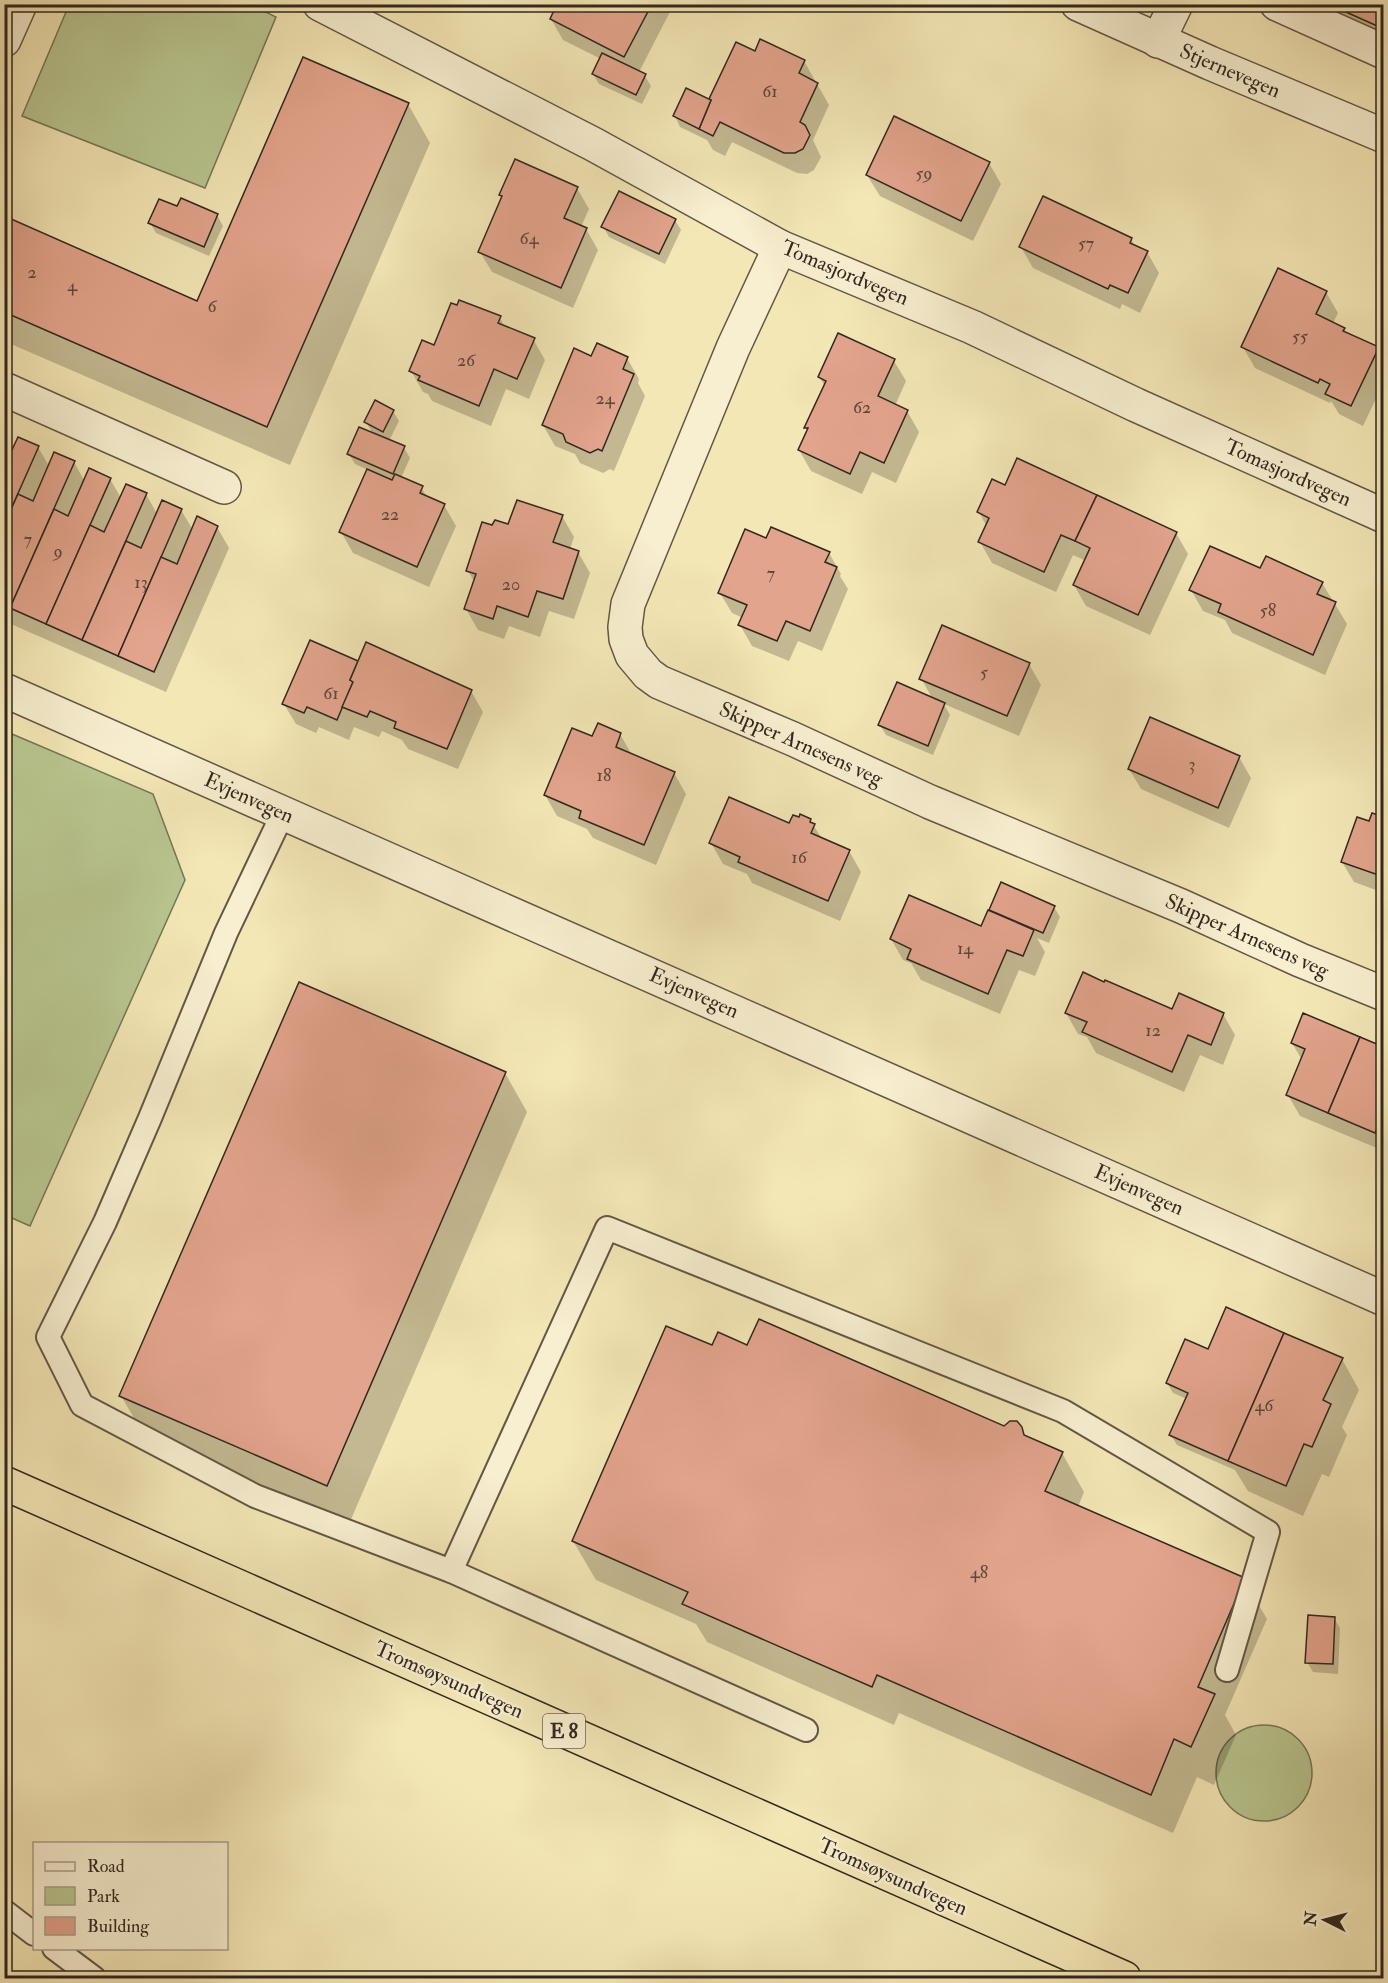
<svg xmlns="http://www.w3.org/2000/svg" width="1388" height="1983" viewBox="0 0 1388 1983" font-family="'IM FELL Double Pica',serif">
	<rect width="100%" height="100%" fill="#f4e7b6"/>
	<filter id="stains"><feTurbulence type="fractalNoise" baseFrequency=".00333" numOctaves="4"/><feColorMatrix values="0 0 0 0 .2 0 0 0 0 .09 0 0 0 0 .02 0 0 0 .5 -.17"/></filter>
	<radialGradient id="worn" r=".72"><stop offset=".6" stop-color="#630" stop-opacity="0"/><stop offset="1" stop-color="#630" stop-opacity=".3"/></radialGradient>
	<g fill="#b9c690" stroke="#757658" stroke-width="1.5">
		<path d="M 69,5 L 252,5 L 276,17 L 205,188 L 22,116 Z"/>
		<path d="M 5,731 L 153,794 L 185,880 L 30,1226 L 5,1215 Z"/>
		<circle cx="1264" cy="1773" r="48"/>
	</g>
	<g fill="#0003">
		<path d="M 559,4 L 674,4 L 639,72 L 645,76 L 651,86 L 642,104 L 599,84 L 593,74 L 601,59 L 563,40 L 551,19 Z"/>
		<path d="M 1315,4 L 1384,4 L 1384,35 Z"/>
		<path d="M 737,44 L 755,53 L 804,61 L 829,105 L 813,140 L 821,157 L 814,170 L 807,174 L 797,173 L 732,142 L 725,156 L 713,150 L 707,140 L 680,127 L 675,116 L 709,101 Z"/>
		<path d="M 408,104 L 430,143 L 290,465 L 4,341 L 4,233 L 198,303 Z"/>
		<path d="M 989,163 L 1001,184 L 973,241 L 880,196 L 867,175 Z"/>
		<path d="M 577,188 L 589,209 L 581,227 L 586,229 L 598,250 L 573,308 L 492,272 L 480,252 L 503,198 L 501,195 Z"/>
		<path d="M 217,215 L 223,226 L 209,256 L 156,233 L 150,223 Z"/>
		<path d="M 675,220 L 681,230 L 665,264 L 609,237 L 603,226 Z"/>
		<path d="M 1131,239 L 1135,247 L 1147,252 L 1159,273 L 1140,313 L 1122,304 L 1120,309 L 1033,268 L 1021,247 Z"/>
		<path d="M 1326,292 L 1338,313 L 1333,323 L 1344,329 L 1347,334 L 1378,348 L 1384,359 L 1384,382 L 1363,426 L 1339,414 L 1331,401 L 1330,403 L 1255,368 L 1243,347 Z"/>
		<path d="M 500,318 L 505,328 L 533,339 L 545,360 L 529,399 L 506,389 L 491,426 L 432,401 L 428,394 L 423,392 L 411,371 L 434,346 Z"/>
		<path d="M 592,358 L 627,358 L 639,379 L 638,383 L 645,396 L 614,471 L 610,469 L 603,473 L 580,463 L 575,454 L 555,446 L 543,425 Z"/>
		<path d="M 894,361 L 906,381 L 895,406 L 907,411 L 919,432 L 896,483 L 872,472 L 862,494 L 811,471 L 799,450 L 808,431 L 806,428 L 825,386 L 819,377 Z"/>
		<path d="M 393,411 L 399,421 L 389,441 L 404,448 L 410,458 L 401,478 L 421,487 L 427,497 L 444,505 L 456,526 L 429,587 L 353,553 L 341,532 L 368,470 L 355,464 L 349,454 L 373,434 L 366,422 Z"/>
		<path d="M 4,434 L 14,450 L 38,447 L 49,466 L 74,462 L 85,482 L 110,479 L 121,498 L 146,494 L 157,514 L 181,510 L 193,530 L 217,527 L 229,548 L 166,692 L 4,621 Z"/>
		<path d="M 1005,487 L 1176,533 L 1188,554 L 1150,635 L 1086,606 L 1074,585 L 1086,561 L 1073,555 L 1056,592 L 992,563 L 980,542 L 987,527 L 979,512 Z"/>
		<path d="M 562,516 L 574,537 L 570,549 L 578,552 L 590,573 L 574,619 L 549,611 L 540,637 L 509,626 L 504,639 L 478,630 L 466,609 L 475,583 L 468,571 L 493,527 Z"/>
		<path d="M 767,540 L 829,553 L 841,574 L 840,576 L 848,589 L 822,651 L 798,641 L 789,661 L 752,646 L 740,625 L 743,618 L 732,613 L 720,593 Z"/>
		<path d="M 1261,570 L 1322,583 L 1335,604 L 1347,624 L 1325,675 L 1232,633 L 1225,620 L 1203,611 L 1191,590 Z"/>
		<path d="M 311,642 L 359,663 L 471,691 L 483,712 L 458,769 L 408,749 L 402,740 L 382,731 L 379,737 L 354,727 L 349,740 L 319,727 L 316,733 L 296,724 L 284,704 Z"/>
		<path d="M 1029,664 L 1041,685 L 1019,736 L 944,704 L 950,715 L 933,755 L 886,735 L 880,725 L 933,700 L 921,678 Z"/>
		<path d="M 620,734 L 632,755 L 674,773 L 686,794 L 656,865 L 593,838 L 587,829 L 557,816 L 545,795 L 593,738 Z"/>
		<path d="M 1239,757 L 1251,778 L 1229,828 L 1141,789 L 1129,769 Z"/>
		<path d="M 1384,818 L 1384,893 L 1354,882 L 1342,862 L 1370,823 Z"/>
		<path d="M 810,820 L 823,840 L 849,851 L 861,872 L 840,921 L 752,883 L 747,874 L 723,864 L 711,843 Z"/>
		<path d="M 1054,907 L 1060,917 L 1049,943 L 1037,938 L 1045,952 L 1035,976 L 1019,970 L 1000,1014 L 921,980 L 911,963 L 903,960 L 891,939 L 982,928 L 993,914 L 991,910 Z"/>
		<path d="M 1179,995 L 1223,1014 L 1235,1035 L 1223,1065 L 1200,1055 L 1184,1092 L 1096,1053 L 1087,1037 L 1078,1034 L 1066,1013 L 1172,1011 Z"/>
		<path d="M 1292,1043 L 1384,1049 L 1384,1151 L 1300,1116 L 1288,1095 L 1302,1060 Z"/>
		<path d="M 505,1073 L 527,1112 L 349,1524 L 144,1435 L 121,1396 Z"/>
		<path d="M 713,1347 L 748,1347 L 1004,1428 L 1021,1428 L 1026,1437 L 1062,1453 L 1084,1492 L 1078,1507 L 1244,1580 L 1267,1619 L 1225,1715 L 1236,1735 L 1214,1785 L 1197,1777 L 1173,1833 L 899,1713 L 894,1725 L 707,1642 L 696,1624 L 596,1580 L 573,1541 Z"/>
		<path d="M 1208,1351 L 1342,1359 L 1359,1390 L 1342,1427 L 1347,1435 L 1329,1477 L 1322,1474 L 1303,1516 L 1248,1491 L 1235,1470 L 1177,1445 L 1171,1435 L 1187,1399 L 1173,1393 L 1167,1383 Z"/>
		<path d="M 1334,1618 L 1340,1628 L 1338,1674 L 1313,1672 L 1307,1662 Z"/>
	</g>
	<g fill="#e2a48c" stroke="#31271f" stroke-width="1.5">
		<path d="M 557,4 L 652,4 L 624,57 L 550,19 Z"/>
		<path d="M 1328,4 L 1384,4 L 1384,29 Z"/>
		<path d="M 760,39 L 805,60 L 799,73 L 818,83 L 800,122 L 805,125 L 810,135 L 803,149 L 795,153 L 784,153 L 720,122 L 713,136 L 699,129 L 711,100 L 709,99 L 736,42 L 755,51 Z"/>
		<path d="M 602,53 L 646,74 L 636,95 L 592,74 Z"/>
		<path d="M 303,57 L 409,103 L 267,427 L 4,312 L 4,229 L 9,218 L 197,301 Z"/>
		<path d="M 686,88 L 711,100 L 699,129 L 673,116 Z"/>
		<path d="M 894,116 L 990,162 L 961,221 L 866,175 Z"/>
		<path d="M 515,159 L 578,187 L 564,218 L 587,228 L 561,288 L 478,252 L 502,196 L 499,195 Z"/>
		<path d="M 619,191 L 676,219 L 659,254 L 601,227 Z"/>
		<path d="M 1043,196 L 1132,238 L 1130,243 L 1148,251 L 1128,293 L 1110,285 L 1108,289 L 1019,247 Z"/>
		<path d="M 181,198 L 218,214 L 204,247 L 148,223 L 159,199 L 177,206 Z"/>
		<path d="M 1278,268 L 1327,291 L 1316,314 L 1345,328 L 1343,331 L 1379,347 L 1351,406 L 1325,394 L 1330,384 L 1320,379 L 1318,383 L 1241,347 Z"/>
		<path d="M 459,300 L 501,316 L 498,323 L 535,338 L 517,379 L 494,369 L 479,406 L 418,380 L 420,376 L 409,371 L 422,340 L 434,345 L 451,303 L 457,305 Z"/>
		<path d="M 838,333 L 895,359 L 878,396 L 908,410 L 884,463 L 860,452 L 850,474 L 798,450 L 808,428 L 804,428 L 826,381 L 818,377 Z"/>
		<path d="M 597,343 L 628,357 L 623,369 L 634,374 L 602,451 L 598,449 L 590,453 L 566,442 L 563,434 L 542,425 L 574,348 L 591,356 Z"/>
		<path d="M 375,400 L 394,410 L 383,432 L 364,422 Z"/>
		<path d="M 359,427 L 405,446 L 393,474 L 347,454 Z"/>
		<path d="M 18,437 L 39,446 L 4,525 L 4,467 Z"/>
		<path d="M 54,452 L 75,461 L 10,608 L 4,606 L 4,525 L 18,494 L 33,501 Z"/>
		<path d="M 1017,458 L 1097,495 L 1075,541 L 1061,535 L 1044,572 L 978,542 L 989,518 L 977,512 L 992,479 L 1005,485 Z"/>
		<path d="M 89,468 L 111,478 L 46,624 L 10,608 L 54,509 L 68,516 Z"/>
		<path d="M 367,469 L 392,480 L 395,474 L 423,486 L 420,493 L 445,504 L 417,567 L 339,532 Z"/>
		<path d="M 126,484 L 147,493 L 82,640 L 46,624 L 90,525 L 104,532 Z"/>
		<path d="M 1097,495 L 1177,532 L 1138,615 L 1073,585 L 1090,548 L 1075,541 Z"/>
		<path d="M 162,500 L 182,509 L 118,656 L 82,640 L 126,541 L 141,548 Z"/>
		<path d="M 517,500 L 563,515 L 553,542 L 579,551 L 563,599 L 537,591 L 528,617 L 497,606 L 493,619 L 464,609 L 476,574 L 466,571 L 482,522 L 492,525 L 495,520 L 508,524 Z"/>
		<path d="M 197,516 L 218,526 L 154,672 L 118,656 L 161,557 L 177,564 Z"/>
		<path d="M 771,527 L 830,552 L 825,562 L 837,567 L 810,631 L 786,621 L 777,641 L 738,625 L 747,605 L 718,593 L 745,529 L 766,538 Z"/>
		<path d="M 1210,546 L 1260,568 L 1266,556 L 1323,582 L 1317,594 L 1336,602 L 1313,655 L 1218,612 L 1221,604 L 1189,590 Z"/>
		<path d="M 942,625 L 1030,663 L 1007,716 L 919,679 Z"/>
		<path d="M 310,640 L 358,661 L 350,680 L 353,682 L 337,720 L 307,707 L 304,713 L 282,704 Z"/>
		<path d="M 366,642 L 472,690 L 447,749 L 394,728 L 396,722 L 370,711 L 367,717 L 342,707 L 353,682 L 350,680 Z"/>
		<path d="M 897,682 L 945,703 L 928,746 L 878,725 Z"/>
		<path d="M 1150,717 L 1240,756 L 1218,808 L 1128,769 Z"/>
		<path d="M 598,723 L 621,733 L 616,747 L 675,772 L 644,845 L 579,818 L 581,811 L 544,795 L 572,728 L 592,736 Z"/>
		<path d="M 729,797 L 789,823 L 793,815 L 799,817 L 800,814 L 811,819 L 810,822 L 815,824 L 811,833 L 850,850 L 828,901 L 738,862 L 740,857 L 709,843 Z"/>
		<path d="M 1372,813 L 1384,817 L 1384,877 L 1341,862 L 1357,817 L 1369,821 Z"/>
		<path d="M 1001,882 L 1055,906 L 1043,933 L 989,910 Z"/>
		<path d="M 909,895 L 981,926 L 988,910 L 1034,930 L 1023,956 L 1007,950 L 988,994 L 907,959 L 911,949 L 890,939 Z"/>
		<path d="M 1083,972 L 1104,982 L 1105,980 L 1172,1009 L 1179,993 L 1224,1013 L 1211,1045 L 1188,1035 L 1172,1072 L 1082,1032 L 1087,1022 L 1065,1013 Z"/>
		<path d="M 299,982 L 506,1072 L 327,1486 L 119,1396 Z"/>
		<path d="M 1303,1013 L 1360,1037 L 1328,1113 L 1286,1095 L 1305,1049 L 1291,1043 Z"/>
		<path d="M 1360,1037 L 1384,1047 L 1384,1112 L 1375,1133 L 1328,1113 Z"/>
		<path d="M 1226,1307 L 1284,1333 L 1228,1461 L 1169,1435 L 1188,1393 L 1166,1383 L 1185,1339 L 1208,1349 Z"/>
		<path d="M 759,1319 L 1004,1426 L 1010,1421 L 1017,1421 L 1022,1427 L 1024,1435 L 1063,1452 L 1045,1491 L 1245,1578 L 1198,1687 L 1215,1694 L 1191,1747 L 1174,1739 L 1151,1795 L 877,1675 L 872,1687 L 682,1604 L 688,1592 L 572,1541 L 666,1326 L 712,1345 L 718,1332 L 747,1345 Z"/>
		<path d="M 1284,1333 L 1343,1358 L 1323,1400 L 1331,1404 L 1312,1447 L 1304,1444 L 1286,1486 L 1228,1461 Z"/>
		<path d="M 1308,1615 L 1335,1617 L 1333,1664 L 1305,1663 Z"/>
	</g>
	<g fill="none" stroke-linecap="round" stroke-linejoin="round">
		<g stroke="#625745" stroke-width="26">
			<g id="service">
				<path d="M 283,813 L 226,933 L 150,1118 L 105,1222 L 48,1337 L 82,1405 L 255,1496 L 451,1571 L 806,1730"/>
				<path d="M 451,1571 L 607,1228 L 1063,1411 L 1268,1532 L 1227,1670"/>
				<path d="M 4,1911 L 34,1934"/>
				<path d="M 54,1948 L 94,1978"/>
			</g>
		</g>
		<g stroke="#625745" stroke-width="36">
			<g id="minor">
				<path d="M 320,4 L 593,144 L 780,247 L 972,327 L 1136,405 L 1384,516"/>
				<path d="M 1078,4 L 1210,63 L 1384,136"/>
				<path d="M 1277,4 L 1384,52"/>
				<path d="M 4,40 L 20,4"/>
				<path d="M 1158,41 L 1176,4"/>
				<path d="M 780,247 L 733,348 L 628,604 L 625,627 L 626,639 L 632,655 L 648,674 L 659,682 L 793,739 L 930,802 L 1181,906 L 1300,960 L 1384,994"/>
				<path d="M 4,389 L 224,487"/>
			</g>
		</g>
		<g stroke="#625745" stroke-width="36">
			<path id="tertiary" d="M 4,690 L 1384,1299"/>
		</g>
		<g stroke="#31271f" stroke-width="36">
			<path id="trunk" d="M 4,1483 L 1124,1978"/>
		</g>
		<use href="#service" stroke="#f8efd0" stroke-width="22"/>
		<use href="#minor" stroke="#f8efd0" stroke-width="33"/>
		<use href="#tertiary" stroke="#f8efd0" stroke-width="33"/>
		<use href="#trunk" stroke="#f4e7b6" stroke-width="33"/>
	</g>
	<g text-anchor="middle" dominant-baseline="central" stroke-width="5" stroke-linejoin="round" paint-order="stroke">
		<g font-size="18" fill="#5d463a">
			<text x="770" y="91">61</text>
			<text x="924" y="173">59</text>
			<text x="529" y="238">64</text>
			<text x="1086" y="243">57</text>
			<text x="32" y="272">2</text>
			<text x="72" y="285">4</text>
			<text x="212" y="306">6</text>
			<text x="1300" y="336">55</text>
			<text x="466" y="360">26</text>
			<text x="605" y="398">24</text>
			<text x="862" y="407">62</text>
			<text x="390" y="514">22</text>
			<text x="28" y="539">7</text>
			<text x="58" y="551">9</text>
			<text x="771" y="573">7</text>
			<text x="141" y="582">13</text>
			<text x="511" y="584">20</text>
			<text x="1268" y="610">58</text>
			<text x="984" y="672">5</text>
			<text x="331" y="693">61</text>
			<text x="1192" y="764">3</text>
			<text x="604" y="775">18</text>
			<text x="799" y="857">16</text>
			<text x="965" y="948">14</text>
			<text x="1153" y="1030">12</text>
			<text x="1264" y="1405">46</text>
			<text x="979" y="1572">48</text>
		</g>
		<rect fill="#f8efd0" stroke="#6d6354" stroke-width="1.5" x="543" y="1714" width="42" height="34" rx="4.5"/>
		<g font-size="20" font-weight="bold" fill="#31271f">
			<text x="564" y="1731">E 8</text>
		</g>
		<g font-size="21" fill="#31271f" stroke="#f8efd0">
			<text transform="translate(1230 71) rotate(23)">Stjernevegen</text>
			<text transform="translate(845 273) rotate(23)">Tomasjordvegen</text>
			<text transform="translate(1288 473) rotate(24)">Tomasjordvegen</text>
			<text transform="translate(801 744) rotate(24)">Skipper Arnesens veg</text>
			<text transform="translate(249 798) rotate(24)">Evjenvegen</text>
			<text transform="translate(1247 936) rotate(24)">Skipper Arnesens veg</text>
			<text transform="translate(694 993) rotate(24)">Evjenvegen</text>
			<text transform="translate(1139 1190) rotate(24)">Evjenvegen</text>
			<text transform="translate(449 1680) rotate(24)">Tromsøysundvegen</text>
			<text transform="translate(893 1877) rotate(24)">Tromsøysundvegen</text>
		</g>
	</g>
	<rect width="1388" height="1983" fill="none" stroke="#f4e7b6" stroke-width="24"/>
	<rect x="6" y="6" width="1376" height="1971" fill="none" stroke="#31271f" stroke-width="3"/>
	<rect x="12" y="12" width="1364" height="1959" fill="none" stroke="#31271f" stroke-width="1.5"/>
	<rect x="33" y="1842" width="195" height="108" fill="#f8efd0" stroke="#a89f89" stroke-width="1.5"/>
	<rect x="45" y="1862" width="30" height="9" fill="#f8efd0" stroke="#a89f89" stroke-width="1.5"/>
	<text x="87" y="1872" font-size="18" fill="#31271f">Road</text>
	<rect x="45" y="1887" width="30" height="18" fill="#b9c690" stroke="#a89f89" stroke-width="1.5"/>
	<text x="87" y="1902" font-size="18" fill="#31271f">Park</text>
	<rect x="45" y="1917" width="30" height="18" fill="#e2a48c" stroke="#a89f89" stroke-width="1.5"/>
	<text x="87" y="1932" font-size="18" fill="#31271f">Building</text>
	<g transform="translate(1325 1920) rotate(276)" stroke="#f8efd0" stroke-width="4.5" paint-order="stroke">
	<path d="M0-4.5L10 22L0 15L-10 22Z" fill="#31271f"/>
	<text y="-9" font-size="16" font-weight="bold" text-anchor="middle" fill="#31271f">N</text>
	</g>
	<rect width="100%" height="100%" filter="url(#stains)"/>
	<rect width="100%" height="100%" fill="url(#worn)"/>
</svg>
